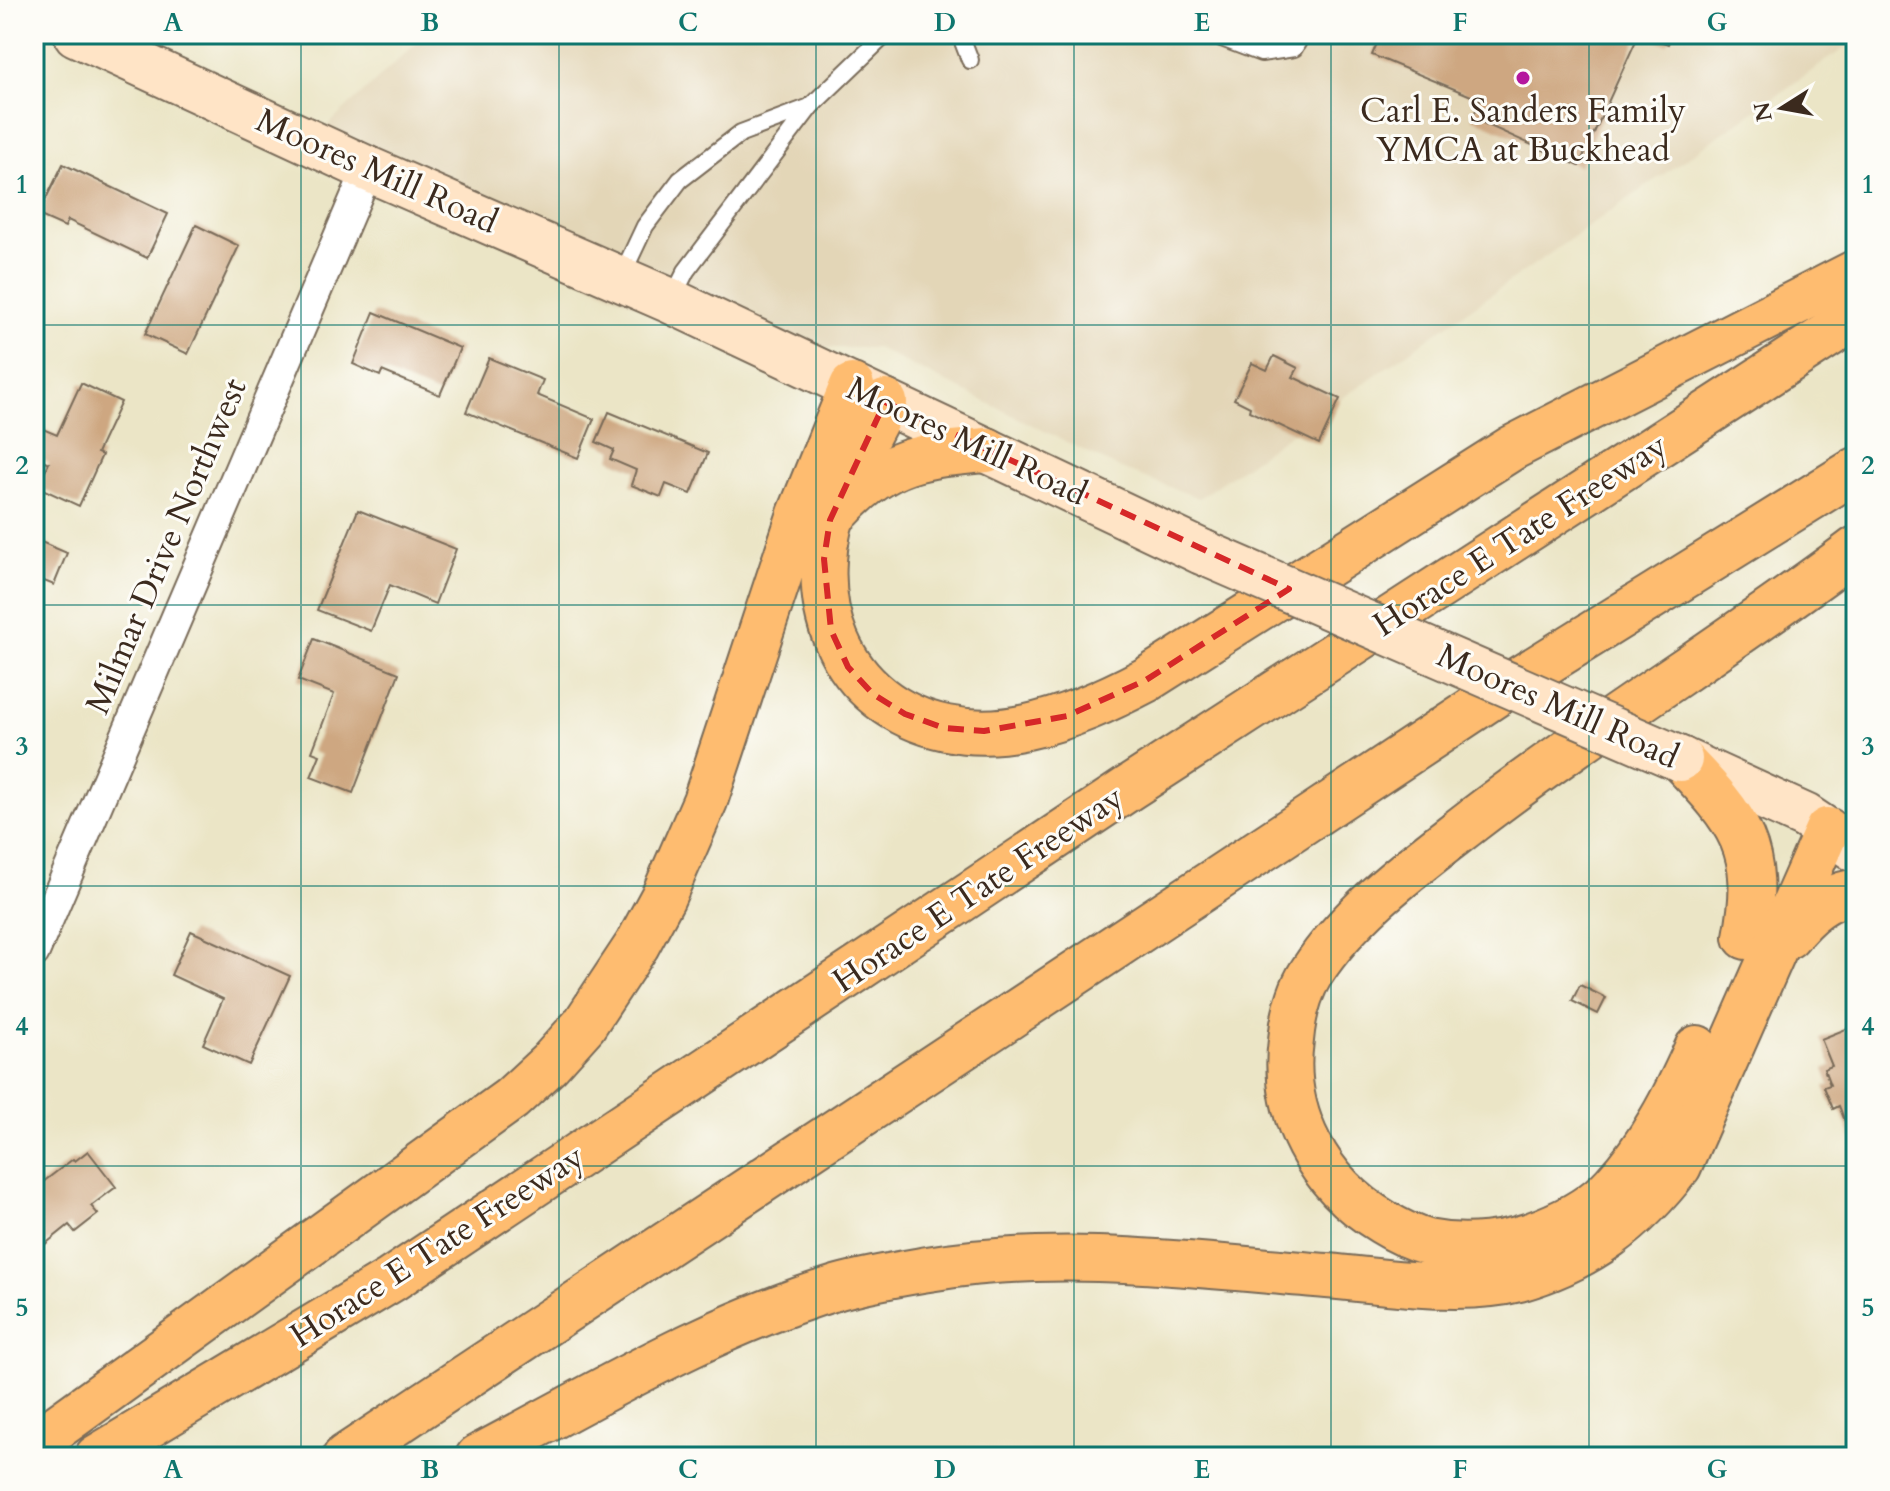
<svg xmlns="http://www.w3.org/2000/svg" width="1890" height="1491" viewBox="0 0 1890 1491" font-family="Cardo,serif">
	<rect width="100%" height="100%" fill="#fdfcf7"/>
	<filter id="ink" filterUnits="userSpaceOnUse"><feTurbulence type="fractalNoise" baseFrequency=".0125" numOctaves="2"/><feDisplacementMap in="SourceGraphic" scale="16" xChannelSelector="R" yChannelSelector="G"/><feConvolveMatrix kernelMatrix="1 2 1 2 8 2 1 2 1" color-interpolation-filters="sRGB"/></filter>
	<filter id="wash" filterUnits="userSpaceOnUse"><feTurbulence type="fractalNoise" baseFrequency=".006" numOctaves="4" result="noise"/><feDisplacementMap in="SourceGraphic" scale="32" xChannelSelector="R" yChannelSelector="G"/><feGaussianBlur stdDeviation="1.8" result="paint"/><feColorMatrix in="noise" values="0 0 0 0 0 0 0 0 0 0 0 0 0 0 0 0 0 1.4 0 .05"/><feComposite in="paint" operator="in"/></filter>
	<g filter="url(#wash)">
		<rect width="100%" height="100%" fill="#ebe5c6"/>
		<path fill="#e3d6b7" d="M 426,34 L 1856,34 L 1856,40 L 1199,498 L 1119,468 L 877,348 L 732,348 L 298,153 Z"/>
		<g id="blocks">
			<g fill="#cea781">
				<path d="M 1369,34 L 1639,34 L 1579,166 L 1472,118 L 1481,100 L 1372,55 L 1378,41 L 1369,37 Z"/>
				<path d="M 1640,34 L 1672,34 L 1668,44 Z"/>
				<path d="M 63,164 L 168,214 L 147,258 L 68,220 L 65,227 L 38,215 Z"/>
				<path d="M 196,225 L 239,246 L 188,354 L 145,334 Z"/>
				<path d="M 374,312 L 460,348 L 440,395 L 382,371 L 380,376 L 353,364 Z"/>
				<path d="M 1274,356 L 1298,368 L 1293,377 L 1340,399 L 1319,444 L 1249,411 L 1250,407 L 1234,399 L 1252,363 L 1267,370 Z"/>
				<path d="M 489,358 L 543,380 L 537,395 L 594,419 L 578,458 L 466,412 Z"/>
				<path d="M 81,383 L 121,402 L 97,453 L 102,455 L 79,506 L 38,487 L 49,463 L 34,456 L 34,449 L 43,429 L 57,435 Z"/>
				<path d="M 609,412 L 708,453 L 691,494 L 666,484 L 661,497 L 631,485 L 636,470 L 610,459 L 614,450 L 596,442 Z"/>
				<path d="M 358,510 L 456,549 L 435,604 L 390,585 L 371,631 L 317,610 Z"/>
				<path d="M 34,539 L 67,553 L 54,585 L 34,577 Z"/>
				<path d="M 314,639 L 399,673 L 353,793 L 311,777 L 320,755 L 312,752 L 334,694 L 298,680 Z"/>
				<path d="M 191,931 L 290,976 L 249,1065 L 203,1044 L 223,999 L 171,975 Z"/>
				<path d="M 1580,985 L 1606,998 L 1598,1014 L 1572,1001 Z"/>
				<path d="M 1856,1025 L 1856,1149 L 1839,1106 L 1833,1109 L 1824,1087 L 1830,1085 L 1824,1069 L 1832,1066 L 1821,1039 Z"/>
				<path d="M 88,1151 L 116,1187 L 91,1206 L 98,1214 L 75,1232 L 69,1225 L 44,1245 L 38,1237 L 34,1240 L 34,1189 L 73,1159 L 75,1161 Z"/>
			</g>
		</g>
	</g>
	<g filter="url(#ink)">
		<use href="#blocks" fill-opacity="0" stroke="#796b59" stroke-width="2"/>
		<g fill="none" stroke-linecap="round" stroke-linejoin="round">
			<g stroke="#796b59" stroke-width="20">
				<g id="lane">
					<path d="M 960,34 L 970,60"/>
					<path d="M 1211,34 L 1261,53 L 1294,48 L 1302,34"/>
					<path d="M 621,277 L 645,226 L 680,180 L 741,133 L 810,107"/>
					<path d="M 672,299 L 686,271 L 811,106 L 886,34"/>
				</g>
			</g>
			<g stroke="#796b59" stroke-width="34">
				<path id="street" d="M 34,952 L 368,169"/>
			</g>
			<g stroke="#796b59" stroke-width="48">
				<g id="secondary">
					<path d="M 76,34 L 368,169 L 671,301 L 1202,552"/>
					<path d="M 1680,759 L 1805,816 L 1856,850"/>
				</g>
			</g>
			<g stroke="#796b59" stroke-width="48">
				<g id="highway">
					<path d="M 885,402 C 861,451 827,504 824,560 C 816,680 913,751 1027,727 C 1069,718 1108,700 1146,680 L 1512,448 L 1856,272"/>
					<path d="M 840,509 C 886,459 922,455 987,450"/>
					<path d="M 1680,759 C 1740,821 1763,849 1746,937"/>
					<path d="M 1788,936 C 1807,912 1825,897 1856,891"/>
					<path d="M 1697,1048 C 1675,1097 1651,1145 1614,1185 C 1596,1205 1569,1220 1544,1230 C 1508,1245 1466,1250 1427,1242 C 1412,1238 1396,1230 1383,1222 C 1319,1184 1281,1114 1291,1040 C 1293,1018 1299,992 1311,973 C 1351,911 1415,865 1473,820 C 1597,725 1731,643 1856,549"/>
					<path d="M 34,1444 L 511,1099 L 549,1064 L 584,1025 L 637,945 L 663,897 L 705,801 L 800,514 L 852,386"/>
					<path d="M 97,1457 L 391,1280 L 1129,788 L 1856,317"/>
					<path d="M 345,1457 L 1513,683 L 1856,470"/>
					<path d="M 478,1457 C 596,1395 711,1325 839,1287 C 868,1279 899,1274 928,1269 C 1060,1247 1194,1265 1327,1276 C 1386,1281 1462,1294 1519,1279 C 1589,1259 1636,1222 1679,1166 L 1827,830"/>
				</g>
			</g>
			<use href="#lane" stroke="#fff" stroke-width="16"/>
			<use href="#street" stroke="#fff" stroke-width="30"/>
			<use href="#secondary" stroke="#ffe4c6" stroke-width="44"/>
			<use href="#highway" stroke="#febc70" stroke-width="44"/>
			<g stroke="#796b59" stroke-width="48" stroke-linecap="butt">
				<path id="secondary-bridge" d="M 1202,552 L 1680,759"/>
			</g>
			<use href="#secondary-bridge" stroke="#ffe4c6" stroke-width="44"/>
		</g>
	</g>
	<path fill="none" stroke="#d62828" stroke-width="6" stroke-dasharray="16 10" stroke-linejoin="round" d="M 885,402 L 1289,589 L 1146,680 L 1067,716 L 984,731 L 944,728 L 905,714 L 873,694 L 848,667 L 831,630 L 824,559 L 830,520 Z"/>
	<path fill="none" stroke="#0f766e" stroke-width="2" stroke-opacity="0.55" d="M 301,34 L 301,1457M 559,34 L 559,1457M 816,34 L 816,1457M 1074,34 L 1074,1457M 1331,34 L 1331,1457M 1589,34 L 1589,1457M 34,325 L 1856,325M 34,605 L 1856,605M 34,886 L 1856,886M 34,1166 L 1856,1166"/>
	<circle fill="#b5179e" stroke="#fdfcf7" stroke-width="3" cx="1523" cy="78" r="8"/>
	<g text-anchor="middle" dominant-baseline="central" stroke-width="6" stroke-linejoin="round" paint-order="stroke">
		<g font-size="34" fill="#3b2a1e" stroke="#fdfcf7">
			<text x="1523" y="111">Carl E. Sanders Family<tspan x="1523" dy="39">YMCA at Buckhead</tspan></text>
		</g>
		<g font-size="34" fill="#3b2a1e" stroke="#fdfcf7">
			<text transform="translate(377 171) rotate(24)">Moores Mill Road</text>
			<text transform="translate(967 441) rotate(25)">Moores Mill Road</text>
			<text transform="translate(1520 535) rotate(-33)">Horace E Tate Freeway</text>
			<text transform="translate(166 546) rotate(-67)">Milmar Drive Northwest</text>
			<text transform="translate(1558 706) rotate(24)">Moores Mill Road</text>
			<text transform="translate(978 889) rotate(-34)">Horace E Tate Freeway</text>
			<text transform="translate(437 1246) rotate(-33)">Horace E Tate Freeway</text>
		</g>
	</g>
	<rect width="1890" height="1491" fill="none" stroke="#fdfcf7" stroke-width="88"/>
	<g transform="translate(1782 108) rotate(259)" stroke="#fdfcf7" stroke-width="6" paint-order="stroke">
	<path d="M0-6L14 30L0 20L-14 30Z" fill="#3b2a1e"/>
	<text y="-12" font-size="22" font-weight="bold" text-anchor="middle" fill="#3b2a1e">N</text>
	</g>
	<rect x="44" y="44" width="1802" height="1403" fill="none" stroke="#0f766e" stroke-width="3"/>
	<g font-size="26" text-anchor="middle" font-weight="bold" fill="#0f766e">
		<text x="173" y="31">A</text>
		<text x="430" y="31">B</text>
		<text x="688" y="31">C</text>
		<text x="945" y="31">D</text>
		<text x="1202" y="31">E</text>
		<text x="1460" y="31">F</text>
		<text x="1717" y="31">G</text>
		<text x="22" y="193">1</text>
		<text x="1868" y="193">1</text>
		<text x="22" y="474">2</text>
		<text x="1868" y="474">2</text>
		<text x="22" y="755">3</text>
		<text x="1868" y="755">3</text>
		<text x="22" y="1035">4</text>
		<text x="1868" y="1035">4</text>
		<text x="22" y="1316">5</text>
		<text x="1868" y="1316">5</text>
		<text x="173" y="1478">A</text>
		<text x="430" y="1478">B</text>
		<text x="688" y="1478">C</text>
		<text x="945" y="1478">D</text>
		<text x="1202" y="1478">E</text>
		<text x="1460" y="1478">F</text>
		<text x="1717" y="1478">G</text>
	</g>
</svg>
